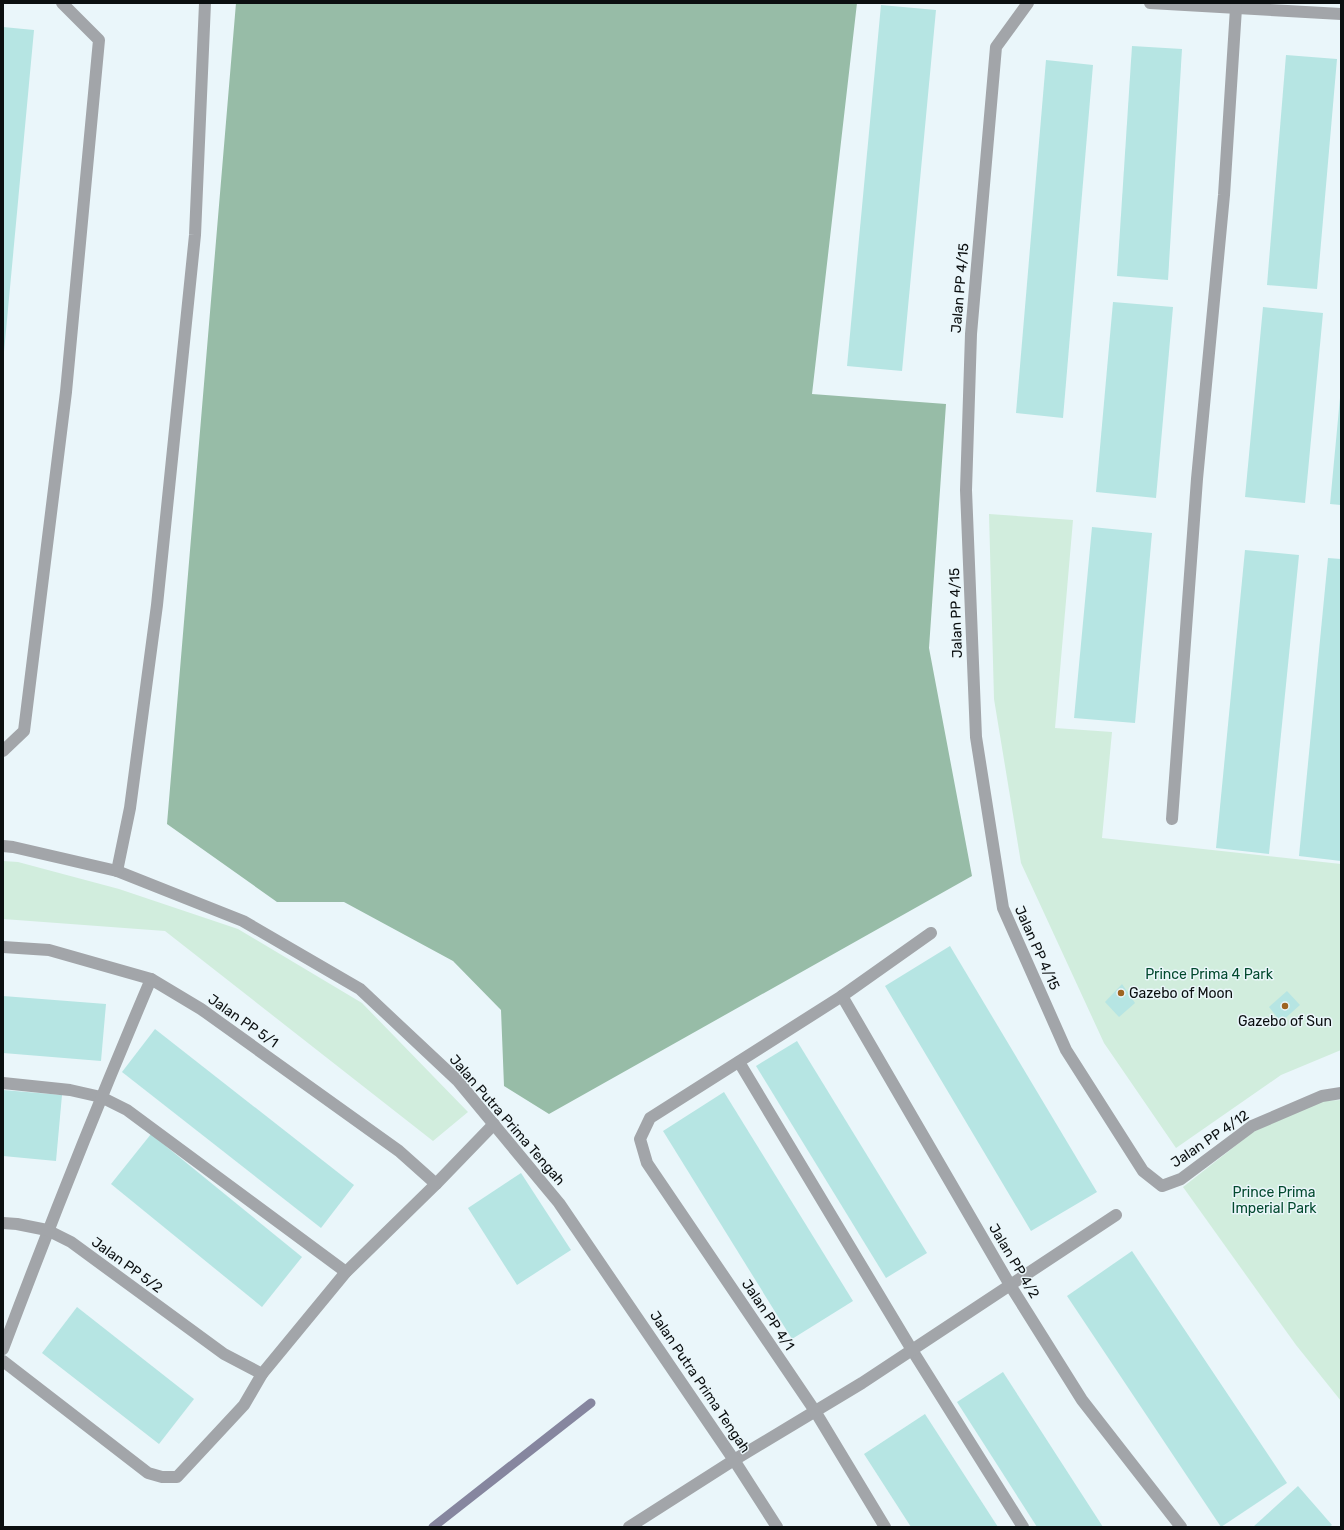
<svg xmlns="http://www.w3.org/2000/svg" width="1344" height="1530" viewBox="0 0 1344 1530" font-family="Rubik,sans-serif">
	<rect width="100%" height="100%" fill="#eaf6fa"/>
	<g fill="#d1eddd">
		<path d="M 989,514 L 1073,520 L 1055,728 L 1112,732 L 1102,838 L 1341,864 L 1341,1050 L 1281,1075 L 1176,1148 L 1104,1043 L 1021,863 L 994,699 Z"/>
		<path d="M 3,861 L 18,862 L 119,889 L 238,929 L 362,1003 L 468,1112 L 433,1141 L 165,931 L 3,919 Z"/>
		<path d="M 1341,1100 L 1341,1401 L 1296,1345 L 1183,1187 L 1253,1132 L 1321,1101 Z"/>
	</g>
	<path fill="#97bca7" d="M 236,3 L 857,3 L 812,394 L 946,404 L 929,648 L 972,876 L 549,1114 L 504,1086 L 501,1010 L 453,961 L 344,902 L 277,902 L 167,824 Z"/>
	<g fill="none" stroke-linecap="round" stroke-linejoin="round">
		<path stroke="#86869f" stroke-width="9" d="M 433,1527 L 591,1403"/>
	</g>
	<g fill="#b6e5e3">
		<path d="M 881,5 L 936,10 L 902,371 L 847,366 Z"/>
		<path d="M 3,27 L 34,30 L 4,352 L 3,352 Z"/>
		<path d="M 1132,46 L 1182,49 L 1168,280 L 1117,276 Z"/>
		<path d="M 1286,55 L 1337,59 L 1317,289 L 1267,285 Z"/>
		<path d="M 1046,60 L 1093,65 L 1063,418 L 1016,413 Z"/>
		<path d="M 1113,302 L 1173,307 L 1156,498 L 1096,492 Z"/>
		<path d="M 1263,307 L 1323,313 L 1305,503 L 1245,497 Z"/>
		<path d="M 1340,398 L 1341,398 L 1341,505 L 1330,504 Z"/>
		<path d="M 1092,527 L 1152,533 L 1135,723 L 1074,718 Z"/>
		<path d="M 1245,550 L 1299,555 L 1269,854 L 1216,848 Z"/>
		<path d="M 1328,558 L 1341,559 L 1341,861 L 1299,856 Z"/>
		<path d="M 950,946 L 1097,1192 L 1031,1231 L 885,986 Z"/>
		<path d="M 1122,984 L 1135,1003 L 1119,1017 L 1105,1002 Z"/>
		<path d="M 1287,991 L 1300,1005 L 1281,1022 L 1269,1007 Z"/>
		<path d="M 3,996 L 106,1004 L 101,1061 L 3,1053 Z"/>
		<path d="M 155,1029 L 354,1185 L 321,1228 L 122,1072 Z"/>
		<path d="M 797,1041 L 927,1253 L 886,1278 L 756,1066 Z"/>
		<path d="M 3,1090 L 62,1095 L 56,1161 L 3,1156 Z"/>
		<path d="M 724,1092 L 853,1301 L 792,1339 L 663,1131 Z"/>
		<path d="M 151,1134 L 302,1257 L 262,1307 L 111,1184 Z"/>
		<path d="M 521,1173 L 571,1250 L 517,1285 L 468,1208 Z"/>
		<path d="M 1132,1251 L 1287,1483 L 1221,1527 L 1067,1296 Z"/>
		<path d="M 77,1307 L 194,1399 L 159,1444 L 42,1353 Z"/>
		<path d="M 1003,1372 L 1103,1527 L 1037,1527 L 957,1402 Z"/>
		<path d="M 925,1414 L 998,1527 L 911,1527 L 864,1454 Z"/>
		<path d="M 1298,1486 L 1332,1525 L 1329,1527 L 1253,1527 Z"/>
	</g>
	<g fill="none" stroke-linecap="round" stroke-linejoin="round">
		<g stroke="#a2a5a9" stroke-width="12">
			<path d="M 739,1062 L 912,1350 L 1023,1527"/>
			<path d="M 3,1083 L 70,1090 L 101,1097 L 127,1110 L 346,1272"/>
			<path d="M 3,1349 C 50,1224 99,1101 151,979"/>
			<path d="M 3,1361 L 148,1473 L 162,1477 L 177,1477 L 244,1405 L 262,1374"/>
		</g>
		<g stroke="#a2a5a9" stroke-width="12">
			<path d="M 1028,3 L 996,47 L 971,334 L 966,490 L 976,737 L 1003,908 L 1066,1050 L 1143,1171 L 1162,1186 L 1181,1179 L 1252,1126 L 1322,1096 L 1341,1093"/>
			<path d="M 1150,3 L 1341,14"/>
			<path d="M 3,751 L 24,731 L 66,392 L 99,40 L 62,3"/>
			<path d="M 1172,819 L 1197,479 L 1224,195 L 1236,8"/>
			<path d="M 3,947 L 49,950 L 151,979 L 201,1009 L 399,1151 L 436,1184"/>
			<path d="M 842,996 L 1010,1285 L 1082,1400 L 1181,1527"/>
			<path d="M 3,1223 L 17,1224 L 47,1230 L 71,1242 L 224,1354 L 262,1374 L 346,1272 L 436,1184 L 494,1124"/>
			<path d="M 629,1527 L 734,1460 L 862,1383 L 1116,1215"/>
			<path d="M 885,1527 L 815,1411 L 647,1163 L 640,1139 L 650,1118 L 842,996 L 931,933"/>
		</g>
		<g stroke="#a2a5a9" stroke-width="12">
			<path d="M 3,846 L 13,847 L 117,871 L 243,921 L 360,989 L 457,1080 L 559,1203 L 734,1460 L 777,1527"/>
			<path d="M 117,871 L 130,808 L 157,605 L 195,235 L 205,3"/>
		</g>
	</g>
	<g fill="#9e6422" stroke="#eaf6fa" stroke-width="1.5">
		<circle cx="1121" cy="993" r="4"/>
		<circle cx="1285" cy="1006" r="4"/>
	</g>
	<g text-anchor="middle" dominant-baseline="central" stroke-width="3" stroke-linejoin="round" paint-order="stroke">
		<g font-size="14" fill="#0b0f10" stroke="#eaf6fa">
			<text transform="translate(960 288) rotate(-85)">Jalan PP 4/15</text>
			<text transform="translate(956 613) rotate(-92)">Jalan PP 4/15</text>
			<text transform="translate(1037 948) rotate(66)">Jalan PP 4/15</text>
			<text transform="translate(243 1021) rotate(35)">Jalan PP 5/1</text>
			<text transform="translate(507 1120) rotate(49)">Jalan Putra Prima Tengah</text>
			<text transform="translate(1210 1139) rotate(-34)">Jalan PP 4/12</text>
			<text transform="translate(1014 1261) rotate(59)">Jalan PP 4/2</text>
			<text transform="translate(127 1265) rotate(36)">Jalan PP 5/2</text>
			<text transform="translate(768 1315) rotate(56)">Jalan PP 4/1</text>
			<text transform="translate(700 1382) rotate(56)">Jalan Putra Prima Tengah</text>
		</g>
		<g font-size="14" fill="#034a2f" stroke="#eaf6fa">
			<text x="1209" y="974">Prince Prima 4 Park</text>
			<text x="1274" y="1192">Prince Prima<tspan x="1274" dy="16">Imperial Park</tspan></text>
		</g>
		<g font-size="14" fill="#0b0f10" stroke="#eaf6fa" text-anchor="start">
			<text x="1129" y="993">Gazebo of Moon</text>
			<text x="1285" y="1021" text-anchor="middle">Gazebo of Sun</text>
		</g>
	</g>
	<rect width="1344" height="1530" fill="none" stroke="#0b0f10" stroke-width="8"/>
</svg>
